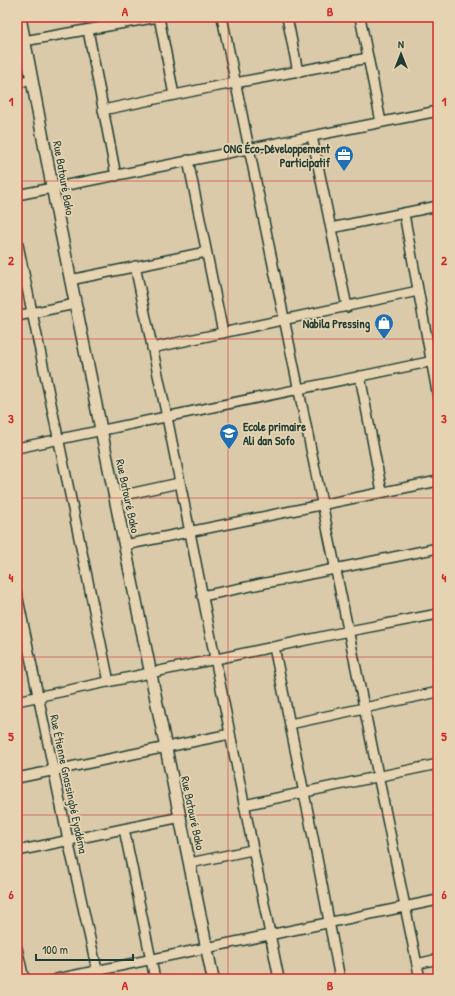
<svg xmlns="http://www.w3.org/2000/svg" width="455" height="996" viewBox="0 0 455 996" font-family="'Patrick Hand',sans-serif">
	<rect width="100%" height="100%" fill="#dacaaa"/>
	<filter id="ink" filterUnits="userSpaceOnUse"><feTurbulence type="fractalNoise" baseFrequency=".025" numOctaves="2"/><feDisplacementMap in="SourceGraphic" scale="8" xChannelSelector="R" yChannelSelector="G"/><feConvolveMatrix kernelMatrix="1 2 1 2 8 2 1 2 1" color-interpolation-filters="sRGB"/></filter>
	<g filter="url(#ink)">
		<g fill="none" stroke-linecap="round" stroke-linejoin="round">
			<g stroke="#1f3d34" stroke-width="12">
				<g id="minor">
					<path d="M 159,17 L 174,95"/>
					<path d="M 222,17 L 420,979"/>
					<path d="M 287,17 L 298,72"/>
					<path d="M 360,17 L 381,122"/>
					<path d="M 88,30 L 116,176"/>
					<path d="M 24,41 L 158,17"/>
					<path d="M 17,83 L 32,79"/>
					<path d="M 103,110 L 208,88 L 368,58"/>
					<path d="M 312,136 L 347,307"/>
					<path d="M 188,160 L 223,333"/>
					<path d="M 17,195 L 438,111"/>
					<path d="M 404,214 L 438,397"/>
					<path d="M 331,228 L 438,206"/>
					<path d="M 17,240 L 109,682"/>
					<path d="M 135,266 L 167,417 L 279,979"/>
					<path d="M 70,280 L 206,252"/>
					<path d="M 17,316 L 75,304"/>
					<path d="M 152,348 L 418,291"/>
					<path d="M 360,376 L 382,492"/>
					<path d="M 17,448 L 438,360"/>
					<path d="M 115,497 L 179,483"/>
					<path d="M 125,545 L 438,481"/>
					<path d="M 17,594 L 68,840 L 99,979"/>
					<path d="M 202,596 L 438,548"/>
					<path d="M 274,647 L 312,832 L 340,979"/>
					<path d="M 17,701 L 349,631 L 438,614"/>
					<path d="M 290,724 L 438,692"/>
					<path d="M 17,778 L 230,734"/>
					<path d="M 244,805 L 438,764"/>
					<path d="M 124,829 L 155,979"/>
					<path d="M 17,851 L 181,817"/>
					<path d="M 190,863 L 252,850"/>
					<path d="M 17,948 L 24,979"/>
					<path d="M 417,964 L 438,959"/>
					<path d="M 57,979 L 438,900"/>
				</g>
			</g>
			<g stroke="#1f3d34" stroke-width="14">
				<path id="major" d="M 20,17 L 60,228 L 213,979"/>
			</g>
			<use href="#minor" stroke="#e6d3b1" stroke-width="9"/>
			<use href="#major" stroke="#e6d3b1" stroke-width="11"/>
		</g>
	</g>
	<path fill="none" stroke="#d62828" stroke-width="1" stroke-opacity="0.55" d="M 228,17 L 228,979M 17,181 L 438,181M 17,339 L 438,339M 17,498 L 438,498M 17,657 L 438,657M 17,815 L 438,815"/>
	<defs>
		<g id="office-pin" transform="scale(1)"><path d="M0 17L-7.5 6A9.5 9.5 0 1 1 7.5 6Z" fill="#1f6fb2" stroke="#e6d3b1"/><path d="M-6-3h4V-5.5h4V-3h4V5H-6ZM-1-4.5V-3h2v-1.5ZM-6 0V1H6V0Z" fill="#fff"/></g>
		<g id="shop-pin" transform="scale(1)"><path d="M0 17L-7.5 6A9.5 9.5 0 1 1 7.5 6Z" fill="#1f6fb2" stroke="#e6d3b1"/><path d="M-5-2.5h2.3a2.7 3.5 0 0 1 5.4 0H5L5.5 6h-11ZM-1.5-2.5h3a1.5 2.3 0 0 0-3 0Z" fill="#fff"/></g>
		<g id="school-pin" transform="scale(1)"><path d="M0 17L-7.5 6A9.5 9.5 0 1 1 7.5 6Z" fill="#1f6fb2" stroke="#e6d3b1"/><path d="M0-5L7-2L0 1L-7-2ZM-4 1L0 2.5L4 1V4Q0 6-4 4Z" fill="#fff"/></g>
	</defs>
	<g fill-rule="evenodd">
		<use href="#office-pin" x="344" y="155"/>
		<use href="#shop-pin" x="384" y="323"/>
		<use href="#school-pin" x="229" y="433"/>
	</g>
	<g text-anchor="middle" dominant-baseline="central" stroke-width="3.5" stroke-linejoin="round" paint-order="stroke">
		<g font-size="12" font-weight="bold" fill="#1f3d34" stroke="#e6d3b1" text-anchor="end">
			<text x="330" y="148">ONG Éco-Développement<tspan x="330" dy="14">Participatif</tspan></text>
			<text x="370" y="323">Nabila Pressing</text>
			<text x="243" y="426" text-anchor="start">Ecole primaire<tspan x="243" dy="14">Ali dan Sofo</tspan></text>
		</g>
		<g font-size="12" fill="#1f3d34" stroke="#e6d3b1">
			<text transform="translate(64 178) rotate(80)">Rue Batouré Bako</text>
			<text transform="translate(128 496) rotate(78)">Rue Batouré Bako</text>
			<text transform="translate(69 784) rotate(78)">Rue Étienne Gnassingbé Eyadéma</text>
			<text transform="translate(193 813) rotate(78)">Rue Batouré Bako</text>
		</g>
	</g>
	<rect width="455" height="996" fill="none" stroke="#e6d3b1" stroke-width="44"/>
	<g transform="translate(401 54)" stroke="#e6d3b1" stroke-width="3" paint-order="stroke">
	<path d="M0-3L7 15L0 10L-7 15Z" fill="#1f3d34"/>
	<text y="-6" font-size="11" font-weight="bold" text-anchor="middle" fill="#1f3d34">N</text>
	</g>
	<path d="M36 954v6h97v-6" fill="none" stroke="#1f3d34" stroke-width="2"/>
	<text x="42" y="954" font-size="12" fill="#1f3d34" stroke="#e6d3b1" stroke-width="3" paint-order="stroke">100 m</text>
	<rect x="22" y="22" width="411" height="952" fill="none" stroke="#d62828" stroke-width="1.5"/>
	<g font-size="13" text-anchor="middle" font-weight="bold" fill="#d62828">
		<text x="125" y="16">A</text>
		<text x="330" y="16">B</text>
		<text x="11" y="106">1</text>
		<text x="444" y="106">1</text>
		<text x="11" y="265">2</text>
		<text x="444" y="265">2</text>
		<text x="11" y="423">3</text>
		<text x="444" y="423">3</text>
		<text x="11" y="582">4</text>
		<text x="444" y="582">4</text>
		<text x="11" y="741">5</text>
		<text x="444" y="741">5</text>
		<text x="11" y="899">6</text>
		<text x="444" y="899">6</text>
		<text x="125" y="990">A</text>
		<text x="330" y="990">B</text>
	</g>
</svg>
